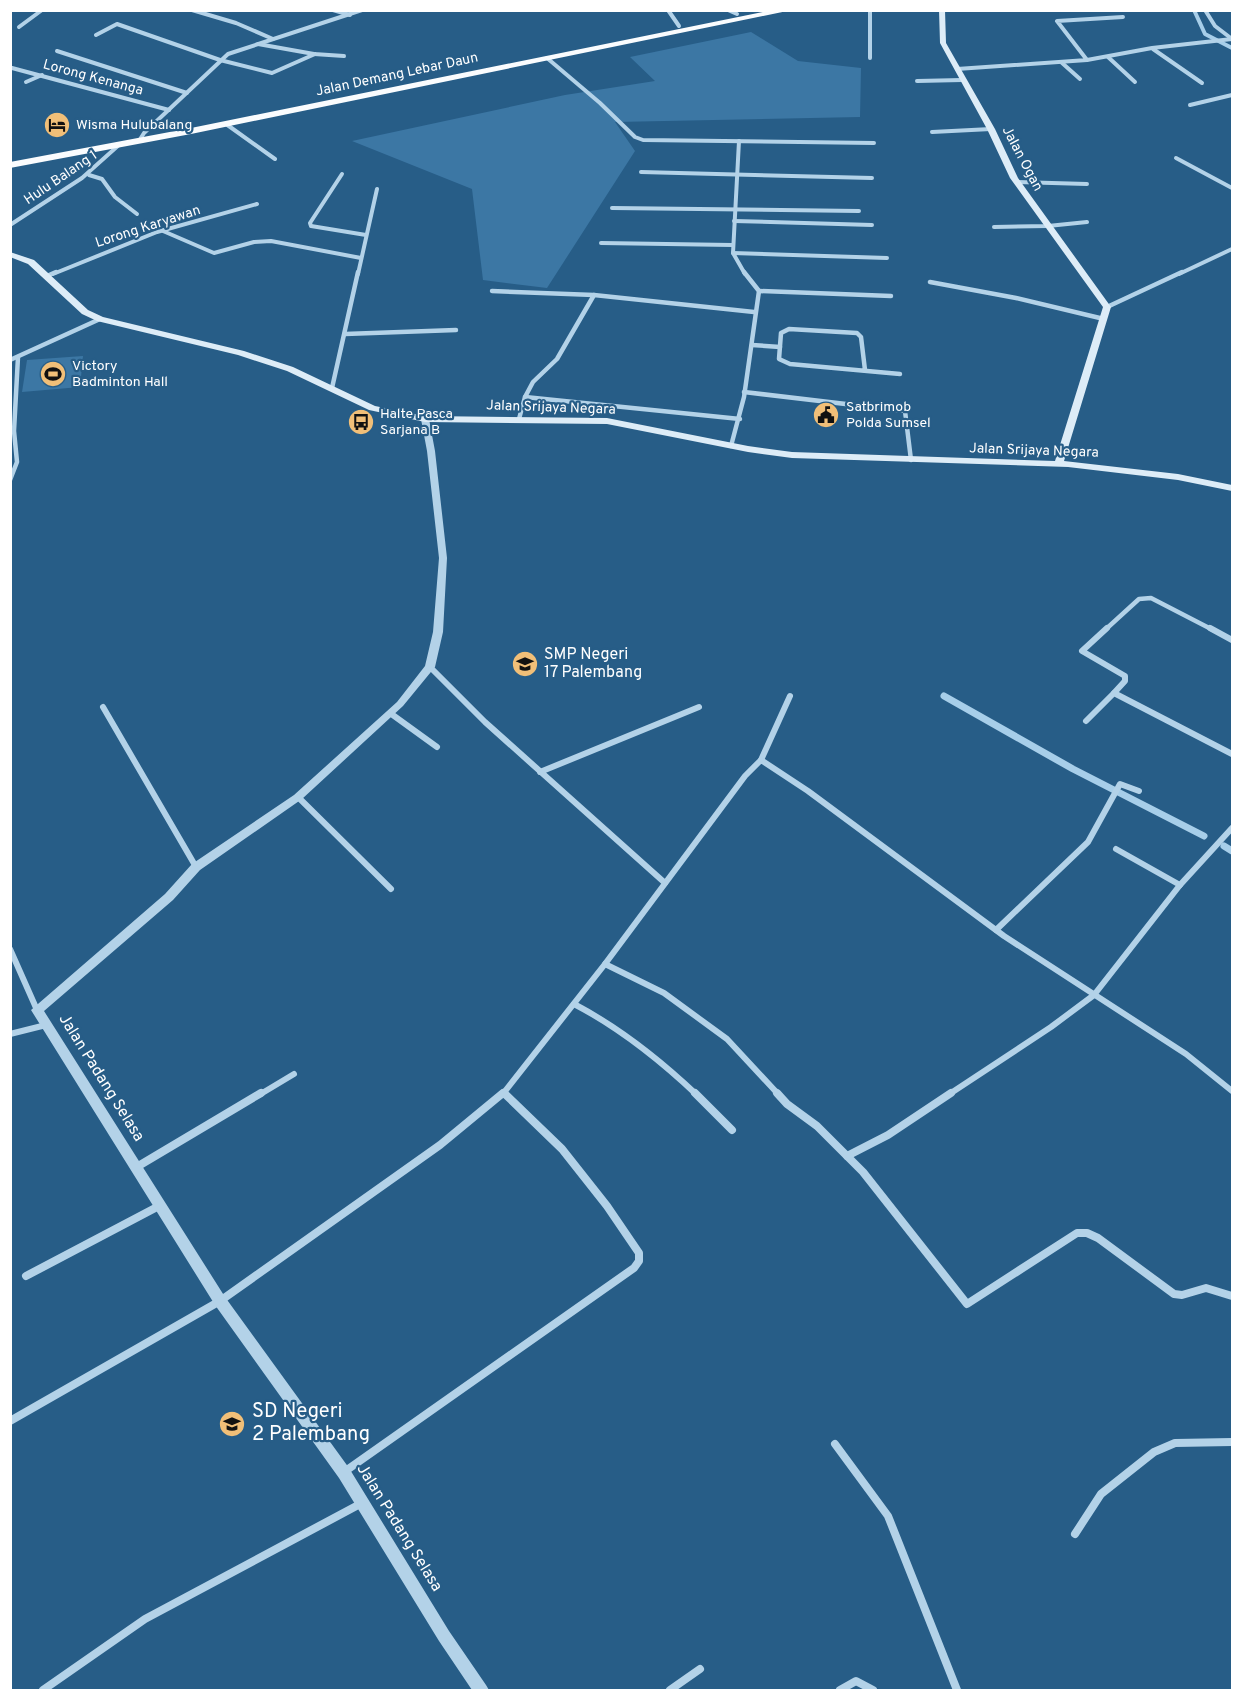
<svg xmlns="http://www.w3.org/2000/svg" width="1243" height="1701" viewBox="0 0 1243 1701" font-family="Overpass,sans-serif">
	<rect width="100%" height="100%" fill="#275d87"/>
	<g fill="#3c77a4">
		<path d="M 751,32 L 798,61 L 861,68 L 860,117 L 615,122 L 635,151 L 547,288 L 483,280 L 472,189 L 352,141 L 565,95 L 655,81 L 630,57 Z"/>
		<path d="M 83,356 L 80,387 L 22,392 L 27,360 Z"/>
	</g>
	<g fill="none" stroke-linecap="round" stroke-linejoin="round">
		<path stroke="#a7cee9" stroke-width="4" d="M 1194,10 L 1205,34 L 1232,48"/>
		<g stroke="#a7cee9" stroke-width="7">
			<path d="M 944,696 L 1073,769 L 1204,836"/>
			<path d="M 1224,846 L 1232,851"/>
		</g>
		<g stroke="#b3d2e8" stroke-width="4">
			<path d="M 192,10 L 236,23 L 273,39"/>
			<path d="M 333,10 L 350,15"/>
			<path d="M 668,10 L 679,26"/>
			<path d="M 728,10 L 737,14"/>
			<path d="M 870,10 L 870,58"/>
			<path d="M 1205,10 L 1215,26 L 1232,39"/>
			<path d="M 19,27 L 42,10"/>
			<path d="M 96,35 L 117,24 L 220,60 L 272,73 L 315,54"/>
			<path d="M 258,44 L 314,54 L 344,56"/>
			<path d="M 1153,49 L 1202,83"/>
			<path d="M 57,51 L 187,93"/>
			<path d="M 1108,57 L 1135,82"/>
			<path d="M 547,58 L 600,103 L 635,137 L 643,140 L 874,143"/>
			<path d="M 1087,60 L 1152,48 L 1232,39"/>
			<path d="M 1061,62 L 1080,79"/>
			<path d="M 12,68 L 169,110"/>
			<path d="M 957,69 L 1087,60 L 1057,21 L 1123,17"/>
			<path d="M 917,81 L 962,80"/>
			<path d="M 26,82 L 42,75"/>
			<path d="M 1190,105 L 1232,95"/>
			<path d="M 226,124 L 275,159"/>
			<path d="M 932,132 L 991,129"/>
			<path d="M 139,141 L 144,133 L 228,54 L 362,10"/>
			<path d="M 739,141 L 733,253 L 745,274"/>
			<path d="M 1176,158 L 1232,188"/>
			<path d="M 641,172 L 872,178"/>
			<path d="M 342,174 L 310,223 L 311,226 L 366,235"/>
			<path d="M 89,175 L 102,179 L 115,197 L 137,214"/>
			<path d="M 1017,182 L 1087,184"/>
			<path d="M 612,208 L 859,211"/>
			<path d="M 734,221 L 872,225"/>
			<path d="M 10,225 L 82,178 L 120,144"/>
			<path d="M 994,227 L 1048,226 L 1087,222"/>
			<path d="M 163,231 L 214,253 L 254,242 L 271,241 L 361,258"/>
			<path d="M 601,243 L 732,245"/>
			<path d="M 733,253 L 887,258"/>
			<path d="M 53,274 L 157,232 L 257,204"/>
			<path d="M 358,274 L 377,189"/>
			<path d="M 1179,274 L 1232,249"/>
		</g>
		<g stroke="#b3d2e8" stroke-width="4.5">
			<path d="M 47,276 L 56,272"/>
			<path d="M 930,282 L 1016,298 L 1104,319"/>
			<path d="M 492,291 L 594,295 L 754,312"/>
			<path d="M 759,291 L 891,296"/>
			<path d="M 1107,307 L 1182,272"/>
			<path d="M 345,334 L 456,330"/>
			<path d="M 752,345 L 780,347"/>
			<path d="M 10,360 L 100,319"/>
			<path d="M 865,370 L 861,337 L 857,333 L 789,329 L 781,333 L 779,359 L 790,364 L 900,374"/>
			<path d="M 332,388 L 358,272"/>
			<path d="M 744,392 L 905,411 L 911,460"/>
			<path d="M 525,397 L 740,419"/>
			<path d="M 519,419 L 525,397 L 533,382 L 557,359 L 594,295"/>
			<path d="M 731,446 L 744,397 L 759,291 L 744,272"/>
			<path d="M 10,480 L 17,462 L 14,431 L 18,357"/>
			<path d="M 1105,630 L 1139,599 L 1151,598 L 1213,630"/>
		</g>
		<g stroke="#b3d2e8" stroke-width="6">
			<path d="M 1107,628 L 1082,651 L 1125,676 L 1125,681 L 1114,693"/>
			<path d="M 1210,628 L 1232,640"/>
			<path d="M 430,667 L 485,722 L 665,883"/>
			<path d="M 103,707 L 196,867"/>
			<path d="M 390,713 L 437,747"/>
			<path d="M 1086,721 L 1114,693 L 1232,754"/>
			<path d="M 761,760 L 790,696"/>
			<path d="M 540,772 L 699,707"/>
			<path d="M 298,797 L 391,889"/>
			<path d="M 1116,849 L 1180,885"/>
			<path d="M 996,930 L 1088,842 L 1120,784 L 1139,791"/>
			<path d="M 10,949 L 37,1010"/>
			<path d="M 605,964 L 664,993 L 727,1039 L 779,1095"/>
			<path d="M 574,1004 C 620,1028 659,1059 697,1095"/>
			<path d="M 10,1034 L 46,1025"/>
			<path d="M 504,1093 L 506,1095"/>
			<path d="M 259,1095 L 294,1074"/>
			<path d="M 502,1095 L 605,964 L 745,776 L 761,760 L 808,791 L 1004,936 L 1186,1054 L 1232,1091"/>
			<path d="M 948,1095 L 1051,1027 L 1094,995 L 1180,885 L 1232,828"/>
		</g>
		<g stroke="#b3d2e8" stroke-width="8">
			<path d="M 695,1093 L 732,1130"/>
			<path d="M 777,1093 L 787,1104 L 817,1126 L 863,1172 L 967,1304 L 1077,1233 L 1087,1233 L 1098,1238 L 1174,1294 L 1182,1295 L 1206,1288 L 1232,1296"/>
			<path d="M 847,1156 L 888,1135 L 951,1093"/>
			<path d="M 135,1168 L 261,1093"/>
			<path d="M 26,1276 L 159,1206"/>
			<path d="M 10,1421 L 220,1301 L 440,1145 L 503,1093"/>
			<path d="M 835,1444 L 888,1516 L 957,1690"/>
			<path d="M 344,1472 L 634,1268 L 639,1261 L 639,1253 L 607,1206 L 562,1149 L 504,1093"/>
			<path d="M 1075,1534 L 1101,1494 L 1154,1452 L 1175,1443 L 1232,1442"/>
			<path d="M 43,1690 L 145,1619 L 362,1503"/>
			<path d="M 670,1690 L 700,1669"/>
			<path d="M 840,1690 L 856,1681 L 873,1690"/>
		</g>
		<path fill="#b3d2e8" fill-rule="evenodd" d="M 422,417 L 428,417 L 429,419 L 435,451 L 447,558 L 443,632 L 435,667 L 403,706 L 302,799 L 200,870 L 173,900 L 44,1011 L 225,1297 L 349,1468 L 449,1631 L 486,1685 L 489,1690 L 472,1690 L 439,1641 L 339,1478 L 215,1305 L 31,1010 L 165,894 L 192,864 L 294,795 L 397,702 L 425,666 L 433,632 L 439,558 L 427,451 L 421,419 Z"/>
		<path fill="#ddecf7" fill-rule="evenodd" d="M 939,10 L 945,10 L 946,43 L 995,129 L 1018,178 L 1111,307 L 1064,461 L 1178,474 L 1232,485 L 1232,491 L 1178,480 L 1068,467 L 792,458 L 748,452 L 607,424 L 425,422 L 369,410 L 287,371 L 238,355 L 97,321 L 82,314 L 28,264 L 10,257 L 10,252 L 34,260 L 88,310 L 103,317 L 244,351 L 293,367 L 375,406 L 425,416 L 607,418 L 748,446 L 792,452 L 1055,461 L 1103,307 L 1010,178 L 987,129 L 940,43 Z"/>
		<path fill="#fafcfe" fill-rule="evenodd" d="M 773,10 L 792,10 L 191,134 L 10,168 L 10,162 L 191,128 Z"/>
	</g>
	<defs>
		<g id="hotel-disc" transform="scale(1.35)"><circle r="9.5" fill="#f1bf78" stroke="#275d87"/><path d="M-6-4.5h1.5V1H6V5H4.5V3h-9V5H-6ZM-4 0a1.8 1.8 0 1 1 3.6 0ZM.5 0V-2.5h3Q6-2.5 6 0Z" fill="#111"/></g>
		<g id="stadium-disc" transform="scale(1.35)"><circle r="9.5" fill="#f1bf78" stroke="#275d87"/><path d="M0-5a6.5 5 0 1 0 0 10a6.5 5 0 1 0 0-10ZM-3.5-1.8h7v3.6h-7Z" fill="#111"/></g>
		<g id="civic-disc" transform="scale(1.35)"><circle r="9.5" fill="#f1bf78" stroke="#275d87"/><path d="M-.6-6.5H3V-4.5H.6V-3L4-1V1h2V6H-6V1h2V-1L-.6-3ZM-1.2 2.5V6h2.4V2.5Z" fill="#111"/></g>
		<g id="bus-disc" transform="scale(1.35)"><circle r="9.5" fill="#f1bf78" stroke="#275d87"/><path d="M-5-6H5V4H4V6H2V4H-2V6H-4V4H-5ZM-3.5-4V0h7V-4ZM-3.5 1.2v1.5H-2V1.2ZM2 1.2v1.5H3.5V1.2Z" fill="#111"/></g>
		<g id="school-disc" transform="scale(1.35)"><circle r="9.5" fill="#f1bf78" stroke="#275d87"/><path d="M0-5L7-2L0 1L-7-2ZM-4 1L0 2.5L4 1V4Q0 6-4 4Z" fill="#111"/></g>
	</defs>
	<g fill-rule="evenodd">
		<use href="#hotel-disc" x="57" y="125"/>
		<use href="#stadium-disc" x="53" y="374"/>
		<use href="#civic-disc" x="826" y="415"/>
		<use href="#bus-disc" x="361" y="422"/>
		<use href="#school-disc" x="525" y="664"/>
		<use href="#school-disc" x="232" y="1424"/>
	</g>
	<g text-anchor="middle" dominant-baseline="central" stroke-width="4.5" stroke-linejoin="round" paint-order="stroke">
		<g font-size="14" fill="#fff" stroke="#275d87">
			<text transform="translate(397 75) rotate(-12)">Jalan Demang Lebar Daun</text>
			<text transform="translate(93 78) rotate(15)">Lorong Kenanga</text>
			<text transform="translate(1022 159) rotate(62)">Jalan Ogan</text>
			<text transform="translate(61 178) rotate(-34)">Hulu Balang 1</text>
			<text transform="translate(148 227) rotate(-18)">Lorong Karyawan</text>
			<text transform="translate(551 408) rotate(2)">Jalan Srijaya Negara</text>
			<text transform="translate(1034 451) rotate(2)">Jalan Srijaya Negara</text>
		</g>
		<g font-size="14" fill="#fff" stroke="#275d87" text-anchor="start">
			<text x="76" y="125">Wisma Hulubalang</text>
			<text x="72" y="366">Victory<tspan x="72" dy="16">Badminton Hall</tspan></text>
			<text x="846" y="407">Satbrimob<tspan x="846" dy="16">Polda Sumsel</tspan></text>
			<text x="380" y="414">Halte Pasca<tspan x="380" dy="16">Sarjana B</tspan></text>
		</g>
		<g font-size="16" fill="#fff" stroke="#275d87" text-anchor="start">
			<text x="544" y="655">SMP Negeri<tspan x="544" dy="18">17 Palembang</tspan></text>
		</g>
		<g font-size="16" fill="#fff" stroke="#275d87">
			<text transform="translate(101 1078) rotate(58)">Jalan Padang Selasa</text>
			<text transform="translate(399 1528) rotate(58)">Jalan Padang Selasa</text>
		</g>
		<g font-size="20" fill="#fff" stroke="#275d87" text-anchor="start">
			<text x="252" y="1412">SD Negeri<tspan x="252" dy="23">2 Palembang</tspan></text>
		</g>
	</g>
	<rect width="1243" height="1701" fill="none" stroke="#ffffff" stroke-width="24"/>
</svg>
